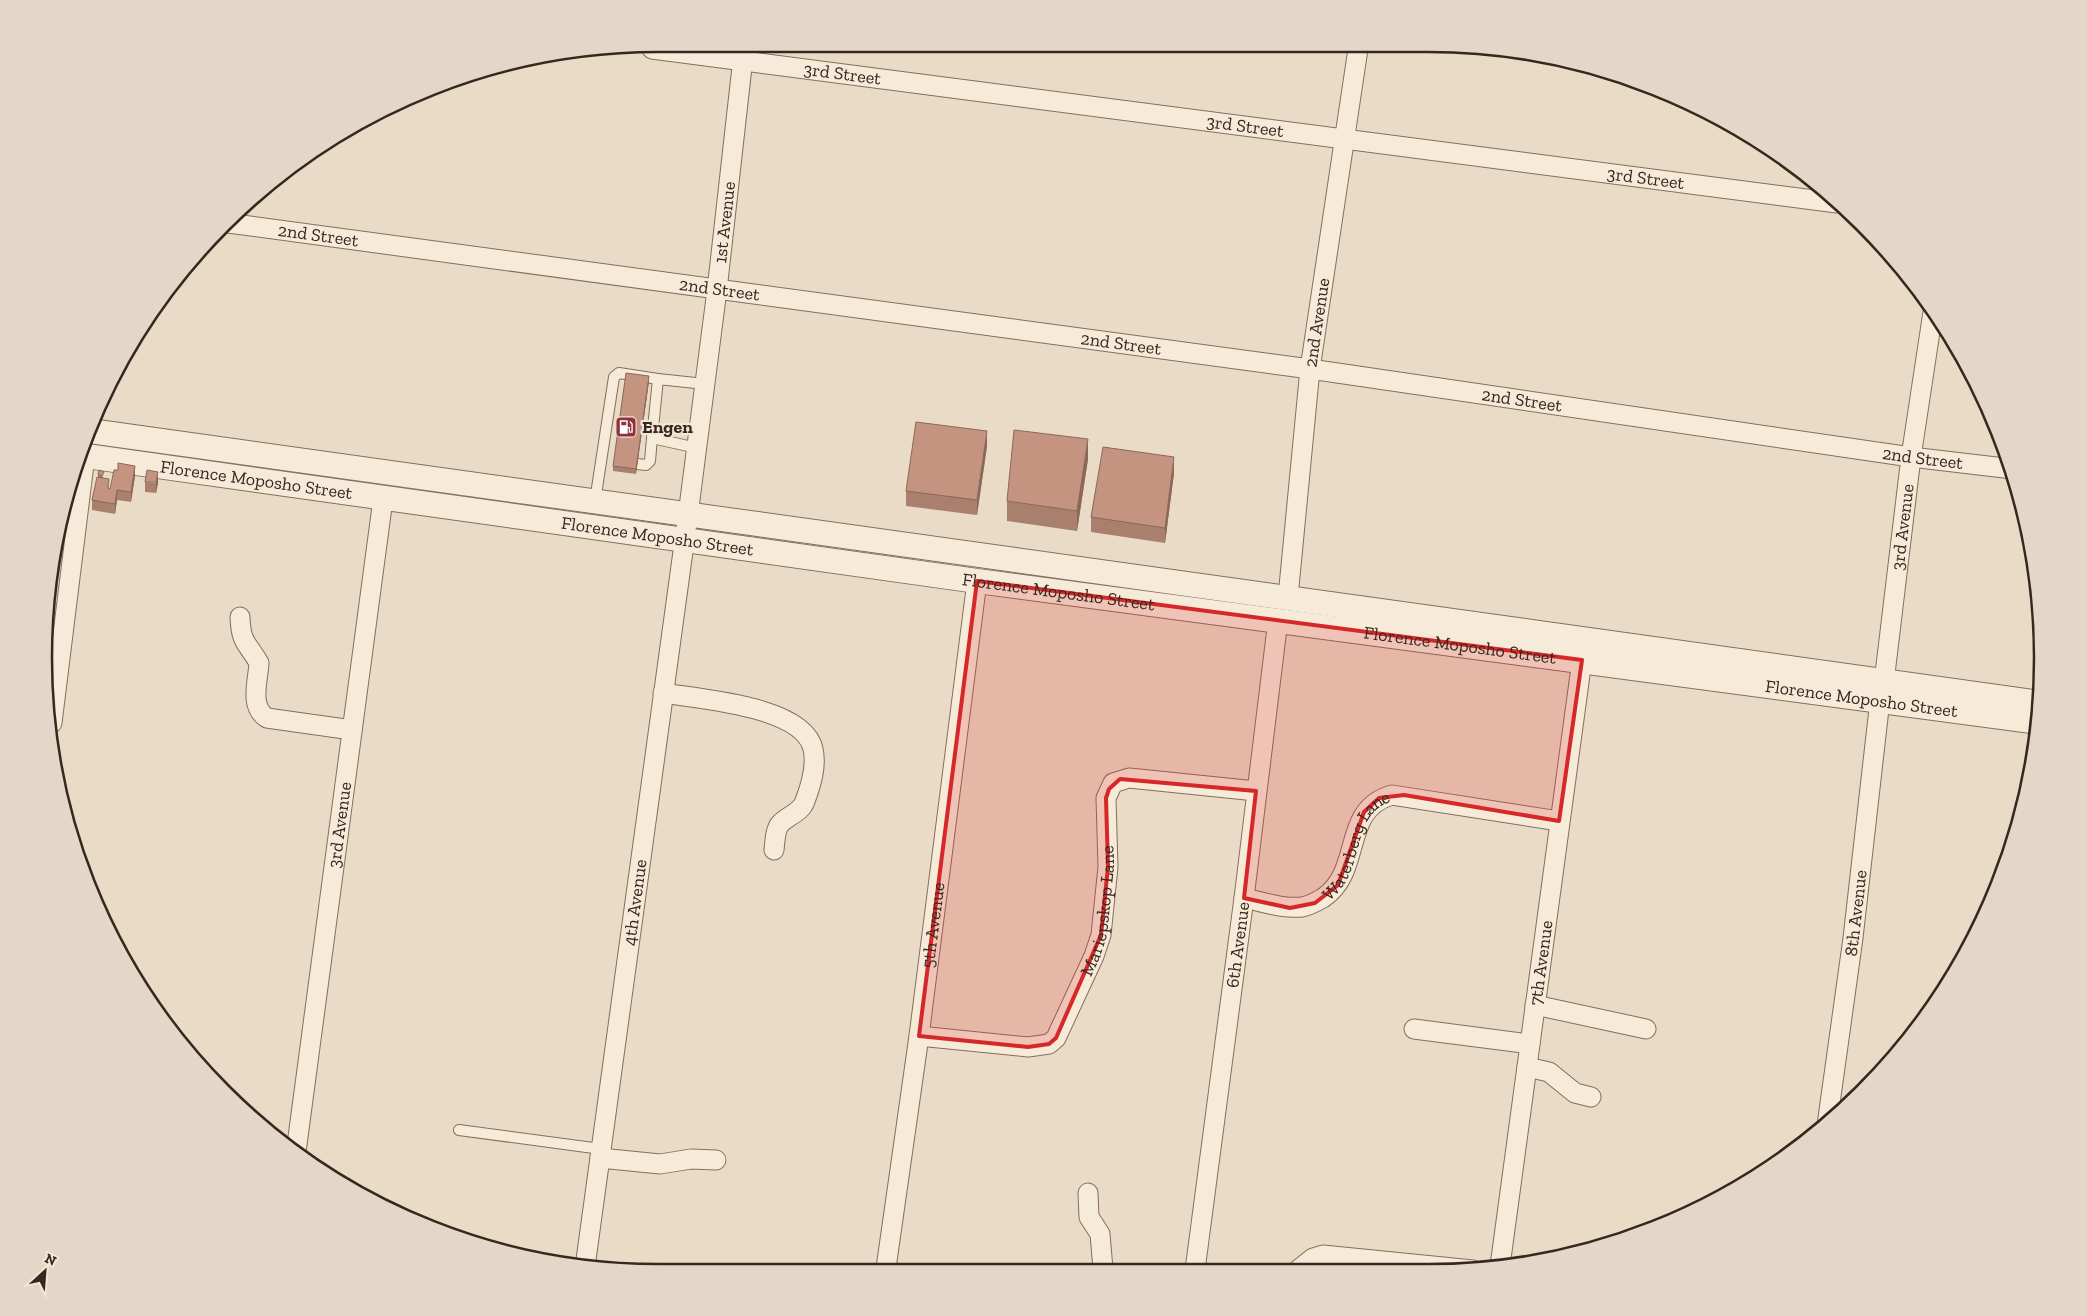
<svg xmlns="http://www.w3.org/2000/svg" width="2087" height="1316" viewBox="0 0 2087 1316" font-family="'Zilla Slab',serif">
	<rect width="100%" height="100%" fill="#eadbc6"/>
	<g fill="none" stroke-linecap="round" stroke-linejoin="round">
		<g stroke="#846e5e" stroke-width="12">
			<g id="service">
				<path d="M 697,448 L 652,438 L 658,379 L 705,384"/>
				<path d="M 637,464 L 646,465 L 650,461 L 652,438"/>
				<path d="M 595,501 L 614,377 L 619,373 L 658,379"/>
				<path d="M 459,1130 L 601,1149"/>
			</g>
		</g>
		<g stroke="#846e5e" stroke-width="21">
			<g id="minor">
				<path id="s1" d="M 652,49 L 1837,203"/>
				<path id="s2" d="M 228,223 L 1310,369 L 1911,457 L 2013,469"/>
				<path id="s3" d="M 1288,597 L 1310,369 L 1358,49"/>
				<path d="M 240,617 C 241,644 247,642 259,663 C 258,681 249,707 267,718 L 352,730"/>
				<path id="s4" d="M 1884,682 L 1911,457 L 1933,312"/>
				<path d="M 663,693 C 699,699 804,706 813,749 C 817,766 811,785 805,801 C 801,813 788,815 780,824 C 775,830 775,842 774,850"/>
				<path d="M 52,723 L 85,456"/>
				<path id="s5" d="M 1244,898 C 1263,902 1283,909 1302,907 C 1309,906 1316,902 1323,898 C 1364,870 1340,810 1392,795 L 1559,821"/>
				<path d="M 1535,1005 L 1646,1029"/>
				<path d="M 1414,1029 L 1530,1044"/>
				<path id="s6" d="M 919,1036 L 1028,1047 L 1049,1044 L 1056,1038 L 1094,956 L 1101,935 L 1108,867 L 1106,798 L 1113,783 L 1129,778 L 1256,791"/>
				<path d="M 1527,1067 L 1549,1072 L 1575,1093 L 1591,1097"/>
				<path id="s7" d="M 1827,1125 L 1853,938 L 1880,700"/>
				<path id="s8" d="M 296,1152 L 383,499"/>
				<path d="M 600,1158 L 660,1164 L 691,1159 L 716,1160"/>
				<path d="M 1088,1193 L 1089,1217 L 1100,1234 L 1103,1269"/>
				<path id="s9" d="M 1500,1266 L 1582,660"/>
				<path id="s10" d="M 585,1267 L 688,515 L 717,290 L 744,49"/>
				<path id="s11" d="M 886,1268 L 919,1036 L 977,581"/>
				<path id="s12" d="M 1195,1270 L 1244,898 L 1278,620"/>
				<path d="M 1298,1270 L 1313,1258 L 1323,1255 L 1473,1270"/>
			</g>
		</g>
		<g stroke="#846e5e" stroke-width="26">
			<g id="tertiary">
				<path d="M 90,431 L 2041,703"/>
				<path id="s13" d="M 79,455 L 977,581 L 2038,722"/>
			</g>
		</g>
		<use href="#service" stroke="#f6ead9" stroke-width="10"/>
		<use href="#minor" stroke="#f6ead9" stroke-width="19"/>
		<use href="#tertiary" stroke="#f6ead9" stroke-width="24"/>
	</g>
	<g fill="#a97f6e">
		<path d="M 649,381 L 636,474 L 613,471 L 613,466 Z"/>
		<path d="M 987,446 L 977,515 L 906,506 L 906,491 Z"/>
		<path d="M 1088,459 L 1077,531 L 1007,521 L 1007,501 Z"/>
		<path d="M 99,470 L 109,488 L 110,489 L 135,476 L 131,502 L 117,500 L 115,514 L 92,510 L 92,500 L 98,477 L 98,474 Z"/>
		<path d="M 1174,473 L 1165,543 L 1091,532 L 1091,517 Z"/>
		<path d="M 145,482 L 158,483 L 156,493 L 145,492 Z"/>
	</g>
	<g fill="#8a685a">
		<path d="M 649,376 L 649,381 L 636,474 L 636,469 Z"/>
		<path d="M 987,431 L 987,446 L 977,515 L 977,500 Z"/>
		<path d="M 1088,439 L 1088,459 L 1077,531 L 1077,511 Z"/>
		<path d="M 1174,457 L 1174,473 L 1165,543 L 1165,528 Z"/>
		<path d="M 135,466 L 135,476 L 131,502 L 131,492 Z"/>
		<path d="M 158,472 L 158,483 L 156,493 L 156,482 Z"/>
		<path d="M 117,490 L 117,500 L 115,514 L 115,504 Z"/>
	</g>
	<g fill="#c59480" stroke="#8a685a">
		<path d="M 626,373 L 649,376 L 636,469 L 613,466 Z"/>
		<path d="M 916,422 L 987,431 L 977,500 L 906,491 Z"/>
		<path d="M 1014,430 L 1088,439 L 1077,511 L 1007,501 Z"/>
		<path d="M 1103,447 L 1174,457 L 1165,528 L 1091,517 Z"/>
		<path d="M 118,463 L 135,466 L 131,492 L 117,490 L 115,504 L 92,500 L 97,477 L 109,479 L 108,488 L 110,489 L 114,470 L 118,470 Z"/>
		<path d="M 99,470 L 104,472 L 102,476 L 98,474 Z"/>
		<path d="M 147,470 L 158,472 L 156,482 L 145,482 Z"/>
	</g>
	<path fill="#d62828" fill-opacity="0.2" stroke="#d62828" stroke-width="4" stroke-linejoin="round" d="M 977,581 L 1582,660 L 1559,821 L 1404,795 L 1379,798 L 1364,812 L 1338,885 L 1315,903 L 1290,908 L 1244,898 L 1256,791 L 1120,779 L 1109,789 L 1106,798 L 1108,867 L 1101,935 L 1056,1038 L 1049,1044 L 1028,1047 L 919,1036 Z"/>
	<defs>
		<g id="fuel-square" transform="scale(1.125)"><rect x="-9" y="-9" width="18" height="18" rx="4" fill="#8d333e" stroke="#f2e7d5"/><path d="M-5.5-6h7V0h2V4h1.3V-2.5L3-4.5l.8-.8L6-3V5H2.5V1h-1V6h-7ZM-4.2-4.7v3.2H.2V-4.7Z" fill="#fff"/></g>
	</defs>
	<g fill-rule="evenodd">
		<use href="#fuel-square" x="626" y="427"/>
	</g>
	<g text-anchor="middle" dominant-baseline="central" stroke-width="4.5" stroke-linejoin="round" paint-order="stroke">
		<g font-size="18" fill="#362820" stroke="#f2e7d5">
			<text stroke="none"><textPath href="#s1" startOffset="192">3rd Street</textPath></text>
			<text stroke="none"><textPath href="#s1" startOffset="598">3rd Street</textPath></text>
			<text stroke="none"><textPath href="#s1" startOffset="1002">3rd Street</textPath></text>
			<text stroke="none"><textPath href="#s10" startOffset="1054">1st Avenue</textPath></text>
			<text stroke="none"><textPath href="#s2" startOffset="91">2nd Street</textPath></text>
			<text stroke="none"><textPath href="#s2" startOffset="496">2nd Street</textPath></text>
			<text stroke="none"><textPath href="#s3" startOffset="276">2nd Avenue</textPath></text>
			<text stroke="none"><textPath href="#s2" startOffset="901">2nd Street</textPath></text>
			<text stroke="none"><textPath href="#s2" startOffset="1306">2nd Street</textPath></text>
			<text stroke="none"><textPath href="#s2" startOffset="1711">2nd Street</textPath></text>
			<text stroke="none"><textPath href="#s13" startOffset="179">Florence Moposho Street</textPath></text>
			<text stroke="none"><textPath href="#s4" startOffset="156">3rd Avenue</textPath></text>
			<text stroke="none"><textPath href="#s13" startOffset="584">Florence Moposho Street</textPath></text>
			<text stroke="none"><textPath href="#s13" startOffset="989">Florence Moposho Street</textPath></text>
			<text stroke="none"><textPath href="#s13" startOffset="1394">Florence Moposho Street</textPath></text>
			<text stroke="none"><textPath href="#s13" startOffset="1799">Florence Moposho Street</textPath></text>
			<text stroke="none"><textPath href="#s8" startOffset="330">3rd Avenue</textPath></text>
			<text stroke="none"><textPath href="#s5" startOffset="146">Waterberg Lane</textPath></text>
			<text stroke="none"><textPath href="#s10" startOffset="368">4th Avenue</textPath></text>
			<text stroke="none"><textPath href="#s6" startOffset="276">Mariepskop Lane</textPath></text>
			<text stroke="none"><textPath href="#s7" startOffset="214">8th Avenue</textPath></text>
			<text stroke="none"><textPath href="#s11" startOffset="346">5th Avenue</textPath></text>
			<text stroke="none"><textPath href="#s12" startOffset="328">6th Avenue</textPath></text>
			<text stroke="none"><textPath href="#s9" startOffset="306">7th Avenue</textPath></text>
		</g>
		<g font-size="18" font-weight="bold" fill="#362820" stroke="#f2e7d5" text-anchor="start">
			<text x="642" y="427">Engen</text>
		</g>
	</g>
	<path d="M0 0H2087V1316H0ZM658 52H1428A606 606 0 0 1 2034 658V658A606 606 0 0 1 1428 1264H658A606 606 0 0 1 52 658V658A606 606 0 0 1 658 52Z" fill="#e3d8c7" fill-rule="evenodd"/>
	<path fill="none" stroke="#362820" stroke-width="2.5" d="M658 52H1428A606 606 0 0 1 2034 658V658A606 606 0 0 1 1428 1264H658A606 606 0 0 1 52 658V658A606 606 0 0 1 658 52Z"/>
	<g transform="translate(45 1271) rotate(26)" stroke="#f2e7d5" stroke-width="4" paint-order="stroke">
	<path d="M0-4L9 19L0 12L-9 19Z" fill="#362820"/>
	<text y="-8" font-size="14" font-weight="bold" text-anchor="middle" fill="#362820">N</text>
	</g>
</svg>
